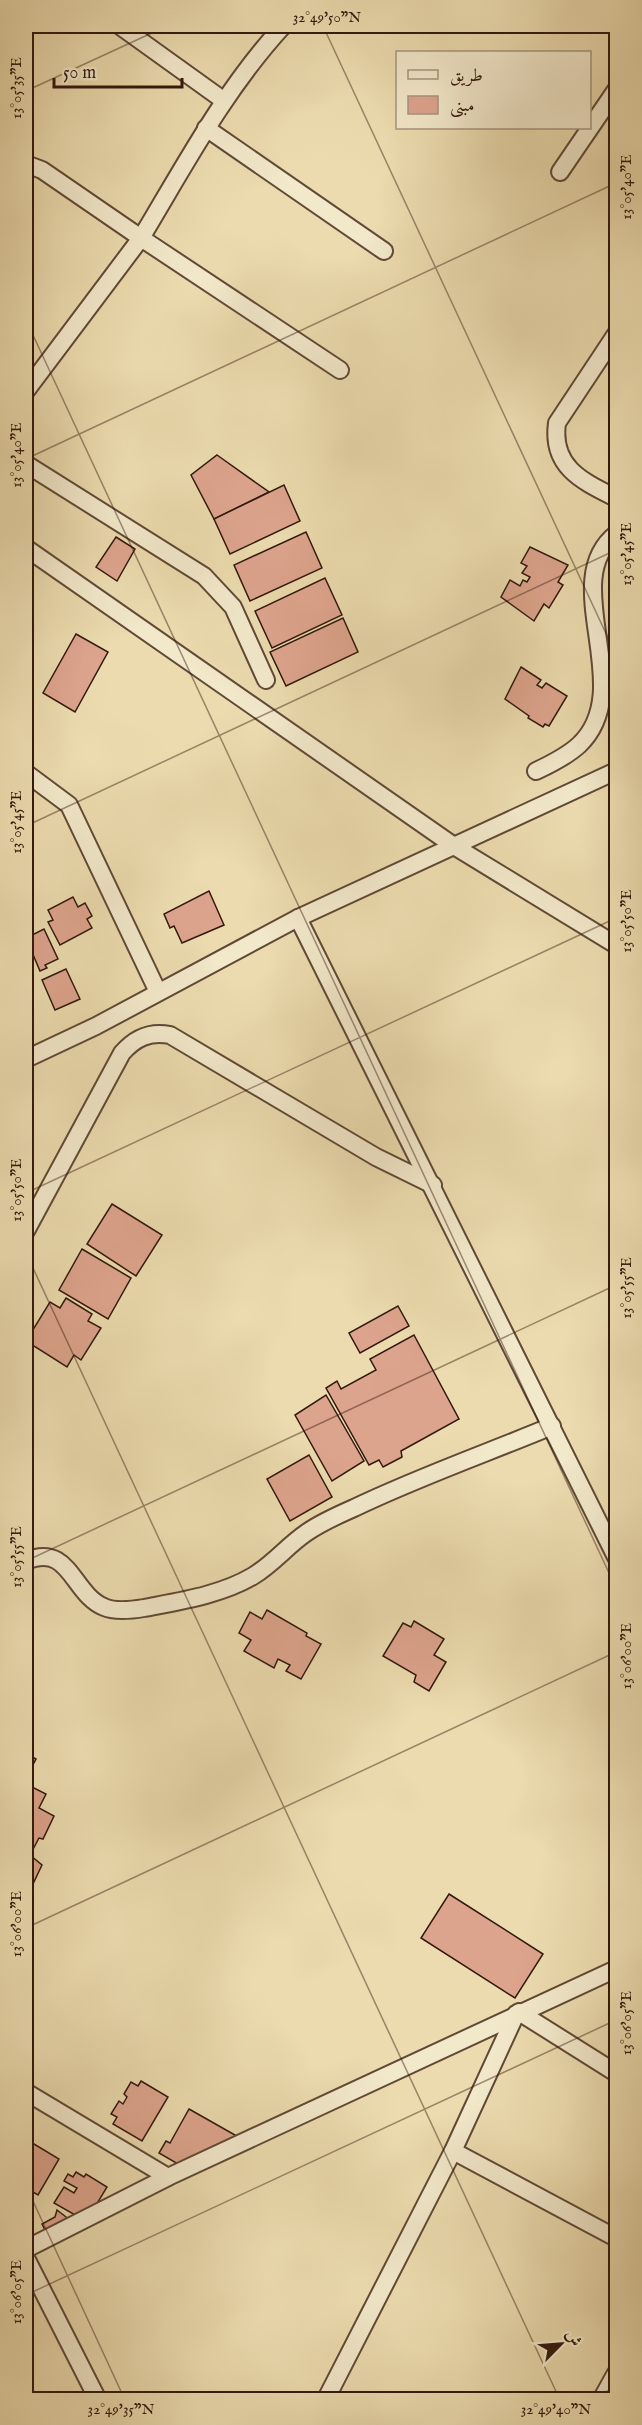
<svg xmlns="http://www.w3.org/2000/svg" width="642" height="2425" viewBox="0 0 642 2425" font-family="'IM FELL English',Amiri,serif">
	<rect width="100%" height="100%" fill="#ebdbae"/>
	<filter id="stains"><feTurbulence type="fractalNoise" baseFrequency=".00333" numOctaves="4"/><feColorMatrix values="0 0 0 0 .2 0 0 0 0 .09 0 0 0 0 .02 0 0 0 .5 -.17"/></filter>
	<radialGradient id="worn" r=".72"><stop offset=".6" stop-color="#630" stop-opacity="0"/><stop offset="1" stop-color="#630" stop-opacity=".3"/></radialGradient>
	<g fill="#dda48d" stroke="#32180e" stroke-width="1.5">
		<path d="M 217,455 L 269,492 L 214,519 L 191,475 Z"/>
		<path d="M 284,485 L 300,521 L 230,554 L 214,519 Z"/>
		<path d="M 306,532 L 322,568 L 250,601 L 234,565 Z"/>
		<path d="M 116,537 L 135,549 L 117,581 L 96,567 Z"/>
		<path d="M 530,547 L 568,565 L 558,582 L 563,585 L 549,608 L 544,604 L 534,621 L 501,597 L 510,580 L 520,586 L 523,580 L 527,582 L 530,577 L 522,573 L 527,566 L 521,563 Z"/>
		<path d="M 325,578 L 342,615 L 272,648 L 255,611 Z"/>
		<path d="M 343,618 L 358,652 L 286,686 L 270,652 Z"/>
		<path d="M 76,634 L 108,652 L 75,712 L 43,693 Z"/>
		<path d="M 521,667 L 541,680 L 537,685 L 542,688 L 546,683 L 567,696 L 549,726 L 545,724 L 543,727 L 528,718 L 529,716 L 505,699 Z"/>
		<path d="M 209,891 L 224,925 L 182,943 L 174,926 L 170,928 L 164,914 Z"/>
		<path d="M 73,897 L 78,907 L 85,903 L 92,916 L 87,919 L 92,928 L 60,945 L 48,922 L 53,920 L 48,910 Z"/>
		<path d="M 44,929 L 58,959 L 45,965 L 47,968 L 40,971 L 26,938 Z"/>
		<path d="M 66,969 L 80,999 L 55,1010 L 42,980 Z"/>
		<path d="M 112,1204 L 162,1235 L 136,1276 L 87,1244 Z"/>
		<path d="M 82,1249 L 131,1278 L 108,1319 L 59,1290 Z"/>
		<path d="M 66,1298 L 92,1314 L 88,1321 L 101,1328 L 81,1360 L 74,1355 L 67,1367 L 26,1341 L 50,1302 L 60,1308 Z"/>
		<path d="M 398,1306 L 409,1326 L 360,1353 L 349,1333 Z"/>
		<path d="M 414,1335 L 459,1419 L 401,1451 L 402,1457 L 383,1467 L 379,1460 L 369,1465 L 326,1388 L 337,1381 L 341,1389 L 376,1370 L 370,1359 Z"/>
		<path d="M 326,1395 L 364,1461 L 332,1481 L 295,1415 Z"/>
		<path d="M 309,1455 L 332,1497 L 290,1521 L 267,1479 Z"/>
		<path d="M 267,1610 L 307,1633 L 306,1636 L 321,1644 L 301,1679 L 286,1671 L 290,1665 L 278,1659 L 274,1668 L 244,1651 L 251,1640 L 239,1633 L 250,1612 L 262,1619 Z"/>
		<path d="M 414,1621 L 444,1639 L 434,1655 L 446,1662 L 429,1691 L 414,1682 L 416,1675 L 383,1656 L 403,1623 L 411,1627 Z"/>
		<path d="M 26,1753 L 36,1759 L 27,1776 L 26,1775 Z"/>
		<path d="M 26,1784 L 46,1794 L 39,1808 L 54,1816 L 43,1839 L 39,1838 L 30,1855 L 42,1865 L 32,1886 L 26,1883 Z"/>
		<path d="M 449,1894 L 543,1954 L 515,1998 L 421,1938 Z"/>
		<path d="M 141,2081 L 168,2097 L 142,2141 L 113,2124 L 117,2117 L 111,2114 L 119,2101 L 123,2104 L 127,2097 L 124,2094 L 131,2082 L 138,2086 Z"/>
		<path d="M 189,2109 L 242,2139 L 183,2167 L 159,2153 L 166,2141 L 170,2143 Z"/>
		<path d="M 29,2141 L 59,2159 L 38,2195 L 26,2188 L 26,2148 Z"/>
		<path d="M 76,2172 L 84,2177 L 86,2174 L 107,2187 L 95,2207 L 75,2215 L 54,2203 L 64,2187 L 74,2193 L 77,2188 L 64,2181 L 68,2174 L 73,2177 Z"/>
		<path d="M 26,2201 L 33,2206 L 27,2216 L 30,2227 L 26,2228 Z"/>
		<path d="M 57,2210 L 70,2220 L 46,2232 L 42,2224 L 55,2217 Z"/>
	</g>
	<g fill="none" stroke-linecap="round" stroke-linejoin="round">
		<g stroke="#604936" stroke-width="20">
			<g id="minor">
				<path d="M 120,26 L 223,100"/>
				<path d="M 283,26 C 225,89 185,165 141,238 L 340,370"/>
				<path d="M 206,128 L 384,251"/>
				<path d="M 26,164 L 42,170 L 141,238 L 26,391"/>
				<path d="M 560,172 L 616,90"/>
				<path d="M 616,334 L 557,423 C 551,467 582,481 616,498"/>
				<path d="M 26,464 L 204,576 L 233,607 L 266,680"/>
				<path d="M 26,548 L 454,846 L 616,945"/>
				<path d="M 536,771 C 551,764 567,756 579,745 C 639,688 556,582 616,534"/>
				<path d="M 26,773 L 69,805 L 158,992"/>
				<path d="M 298,918 L 616,1557"/>
				<path d="M 26,1059 L 96,1026 L 298,918 L 616,771"/>
				<path d="M 26,1231 L 122,1053 C 135,1038 150,1031 170,1035 L 376,1157 L 433,1185"/>
				<path d="M 26,1561 C 70,1542 72,1594 104,1607 C 115,1612 132,1610 144,1608 C 180,1601 221,1595 253,1576 C 273,1564 287,1546 306,1533 C 320,1523 338,1515 354,1508 C 416,1478 487,1453 552,1426"/>
				<path d="M 519,2012 L 616,2073"/>
				<path d="M 26,2092 L 168,2177"/>
				<path d="M 453,2151 L 616,2238"/>
				<path d="M 26,2249 L 168,2177 L 616,1969"/>
				<path d="M 26,2258 L 98,2400"/>
				<path d="M 326,2399 L 453,2151 L 516,2014"/>
				<path d="M 601,2400 L 616,2373"/>
			</g>
		</g>
		<use href="#minor" stroke="#f2e8ca" stroke-width="16"/>
	</g>
	<path fill="none" stroke="#32180e" stroke-width="1.5" stroke-opacity="0.45" d="M 323,26 L 616,655M 26,91 L 167,26M 26,320 L 616,1588M 26,459 L 616,183M 26,826 L 616,550M 26,1193 L 616,918M 26,1253 L 560,2400M 26,1561 L 616,1285M 26,1928 L 616,1652M 26,2186 L 125,2400M 26,2295 L 616,2020M 589,2400 L 616,2387"/>
	<rect width="642" height="2425" fill="none" stroke="#ebdbae" stroke-width="66"/>
	<rect x="396" y="51" width="195" height="78" fill="#f2e8ca" stroke="#a5957f" stroke-width="1.5"/>
	<rect x="408" y="70" width="30" height="9" fill="#f2e8ca" stroke="#a5957f" stroke-width="1.5"/>
	<text x="450" y="81" font-size="18" fill="#32180e">طريق</text>
	<rect x="408" y="96" width="30" height="18" fill="#dda48d" stroke="#a5957f" stroke-width="1.5"/>
	<text x="450" y="111" font-size="18" fill="#32180e">مبنى</text>
	<g transform="translate(561 2344) rotate(65)" stroke="#f2e8ca" stroke-width="4.5" paint-order="stroke">
	<path d="M0-4.5L10 22L0 15L-10 22Z" fill="#32180e"/>
	<text y="-9" font-size="16" font-weight="bold" text-anchor="middle" fill="#32180e">ش</text>
	</g>
	<path d="M54 78v9h128v-9" fill="none" stroke="#32180e" stroke-width="3"/>
	<text x="63" y="78" font-size="18" fill="#32180e" stroke="#f2e8ca" stroke-width="4.5" paint-order="stroke">50 m</text>
	<rect x="33" y="33" width="576" height="2359" fill="none" stroke="#32180e" stroke-width="2"/>
	<g font-size="15" text-anchor="middle" fill="#32180e">
		<text x="327" y="22">32°49'50"N</text>
		<text transform="translate(16 88) rotate(-90)" y="5">13°05'35"E</text>
		<text transform="translate(626 187) rotate(-90)" y="5">13°05'40"E</text>
		<text transform="translate(16 455) rotate(-90)" y="5">13°05'40"E</text>
		<text transform="translate(626 554) rotate(-90)" y="5">13°05'45"E</text>
		<text transform="translate(16 822) rotate(-90)" y="5">13°05'45"E</text>
		<text transform="translate(626 921) rotate(-90)" y="5">13°05'50"E</text>
		<text transform="translate(16 1190) rotate(-90)" y="5">13°05'50"E</text>
		<text transform="translate(626 1288) rotate(-90)" y="5">13°05'55"E</text>
		<text transform="translate(16 1557) rotate(-90)" y="5">13°05'55"E</text>
		<text transform="translate(626 1656) rotate(-90)" y="5">13°06'00"E</text>
		<text transform="translate(16 1924) rotate(-90)" y="5">13°06'00"E</text>
		<text transform="translate(626 2023) rotate(-90)" y="5">13°06'05"E</text>
		<text transform="translate(16 2292) rotate(-90)" y="5">13°06'05"E</text>
		<text x="121" y="2414">32°49'35"N</text>
		<text x="556" y="2414">32°49'40"N</text>
	</g>
	<rect width="100%" height="100%" filter="url(#stains)"/>
	<rect width="100%" height="100%" fill="url(#worn)"/>
</svg>
